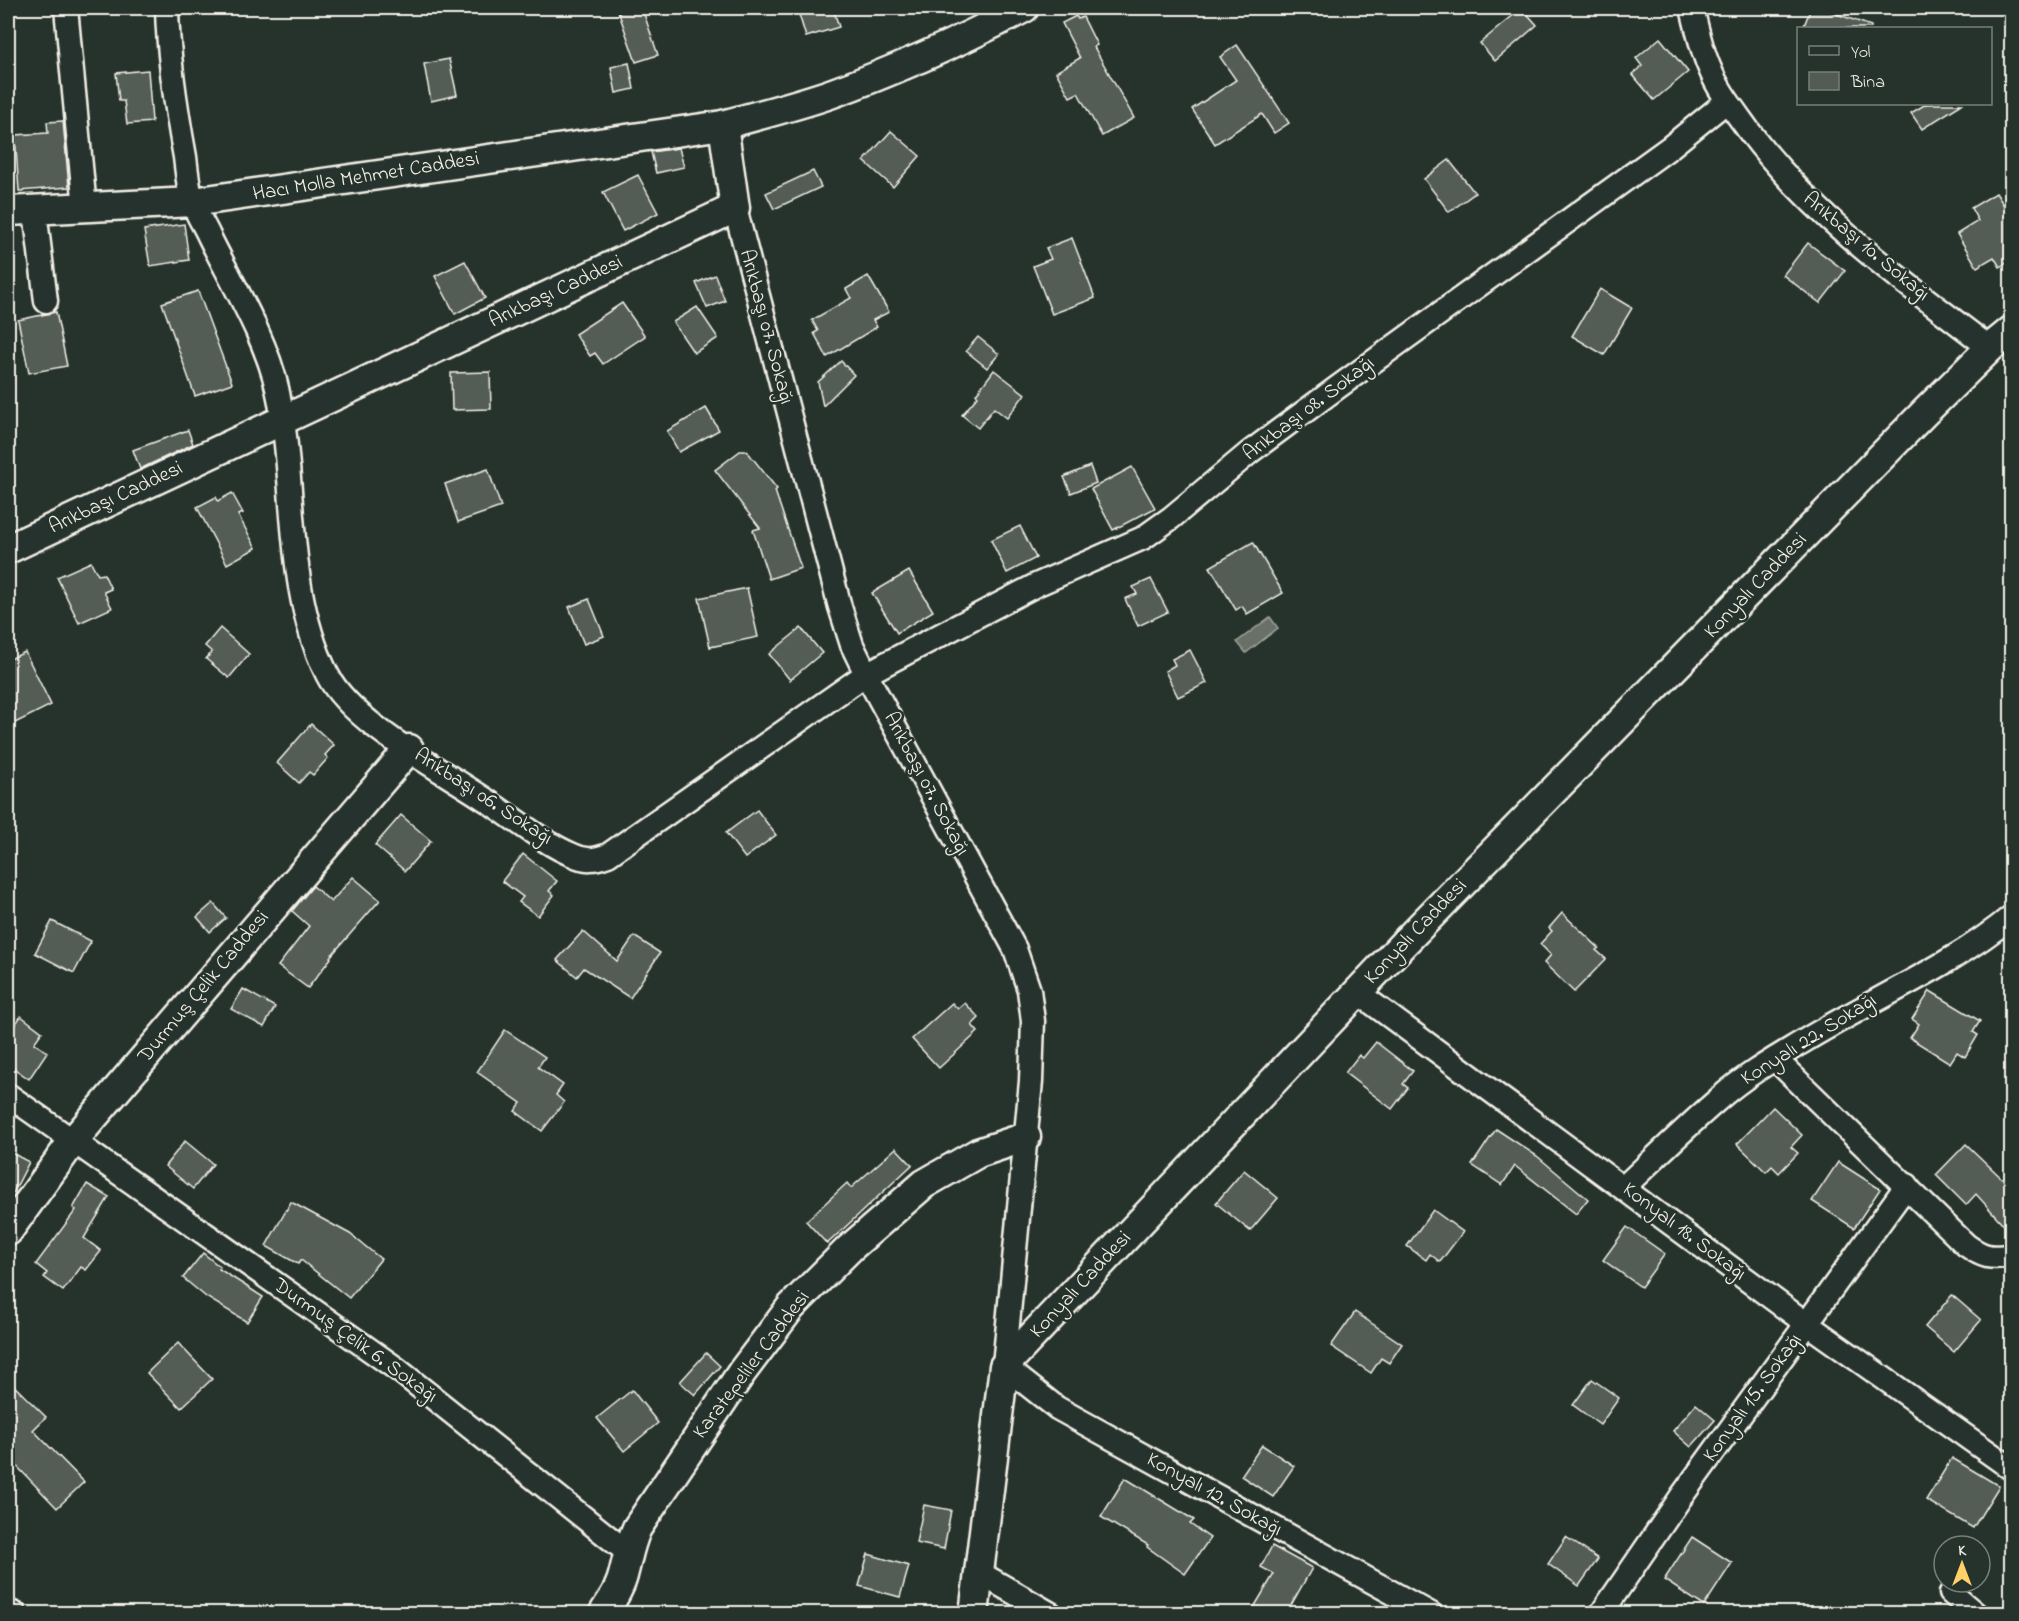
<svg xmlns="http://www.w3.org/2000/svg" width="2019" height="1621" viewBox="0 0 2019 1621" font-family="'Indie Flower',sans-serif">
	<rect width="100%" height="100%" fill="#26332d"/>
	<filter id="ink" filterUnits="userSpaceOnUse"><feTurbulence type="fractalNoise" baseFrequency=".0167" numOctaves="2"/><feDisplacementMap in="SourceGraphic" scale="12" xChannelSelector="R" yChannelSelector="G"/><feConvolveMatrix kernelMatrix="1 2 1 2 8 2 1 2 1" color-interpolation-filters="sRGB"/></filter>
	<g filter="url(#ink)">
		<path fill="#676f68" stroke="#9fa39b" stroke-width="1.5" d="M 1270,617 L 1278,628 L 1246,653 L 1237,642 Z"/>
		<g fill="#525c55" stroke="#f4f1e8" stroke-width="1.5">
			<path d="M 617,8 L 642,8 L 658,55 L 636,62 Z"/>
			<path d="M 797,8 L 833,8 L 839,27 L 806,37 Z"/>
			<path d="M 1522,8 L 1537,25 L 1495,61 L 1480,43 Z"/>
			<path d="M 1811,8 L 1820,8 L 1871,26 L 1871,28 L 1803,28 Z"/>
			<path d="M 1076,16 L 1078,19 L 1083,17 L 1097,45 L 1094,47 L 1134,118 L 1102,136 L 1078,93 L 1070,97 L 1056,72 L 1080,58 L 1062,23 Z"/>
			<path d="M 1660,38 L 1688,72 L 1654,100 L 1632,74 L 1642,66 L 1636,58 Z"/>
			<path d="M 1237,45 L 1289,123 L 1274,133 L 1262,114 L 1215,144 L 1192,109 L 1236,80 L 1220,57 Z"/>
			<path d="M 449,59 L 457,95 L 431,101 L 424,64 Z"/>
			<path d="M 629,63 L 634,89 L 616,93 L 611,67 Z"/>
			<path d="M 148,70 L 152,122 L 127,124 L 124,101 L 119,101 L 116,73 Z"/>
			<path d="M 1926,104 L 1962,104 L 1922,129 L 1911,113 Z"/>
			<path d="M 63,121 L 69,187 L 19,191 L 15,135 L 48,133 L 47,122 Z"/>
			<path d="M 891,131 L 920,156 L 893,187 L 864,161 Z"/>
			<path d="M 679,148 L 684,167 L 656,173 L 651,152 Z"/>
			<path d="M 1449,160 L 1475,193 L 1449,212 L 1424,179 Z"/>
			<path d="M 813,171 L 821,187 L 774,209 L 766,193 Z"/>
			<path d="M 638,175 L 658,213 L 623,231 L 603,192 Z"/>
			<path d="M 1996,193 L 2012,218 L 2012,260 L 2000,267 L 1994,257 L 1977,267 L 1957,234 L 1978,221 L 1971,208 Z"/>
			<path d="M 184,224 L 189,260 L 150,266 L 144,230 Z"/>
			<path d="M 1072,238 L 1095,298 L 1052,314 L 1033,266 L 1051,259 L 1046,248 Z"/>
			<path d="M 1808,243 L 1845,271 L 1820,303 L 1783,275 Z"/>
			<path d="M 465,261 L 485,298 L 455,314 L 435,276 Z"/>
			<path d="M 715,275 L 725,301 L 707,308 L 696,283 Z"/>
			<path d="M 868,276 L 889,312 L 873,320 L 877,327 L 827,357 L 814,333 L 818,331 L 812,320 L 851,298 L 846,289 Z"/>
			<path d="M 1600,289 L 1632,308 L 1604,355 L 1572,336 Z"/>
			<path d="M 198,291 L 232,383 L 195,396 L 162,303 Z"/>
			<path d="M 622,303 L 645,336 L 603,364 L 595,353 L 590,356 L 575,334 Z"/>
			<path d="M 697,307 L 718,338 L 694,353 L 673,322 Z"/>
			<path d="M 56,312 L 67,366 L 29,373 L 18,320 Z"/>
			<path d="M 978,337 L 999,354 L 987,368 L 966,351 Z"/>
			<path d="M 841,361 L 854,375 L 823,406 L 818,382 Z"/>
			<path d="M 994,370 L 1025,394 L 1007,418 L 994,408 L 978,428 L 962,415 L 978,396 L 976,394 Z"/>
			<path d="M 490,372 L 491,409 L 452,410 L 451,373 Z"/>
			<path d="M 706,408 L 719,430 L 679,452 L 667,431 Z"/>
			<path d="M 188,430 L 193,444 L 140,469 L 133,450 Z"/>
			<path d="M 740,451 L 747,451 L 777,489 L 775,491 L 801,568 L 769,579 L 753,530 L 760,528 L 715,470 Z"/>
			<path d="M 1090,466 L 1096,483 L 1071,493 L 1064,477 Z"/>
			<path d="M 1132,467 L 1155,508 L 1113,530 L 1091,489 Z"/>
			<path d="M 488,469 L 501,507 L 458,522 L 445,484 Z"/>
			<path d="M 232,493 L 243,513 L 238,515 L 256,548 L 227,564 L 197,507 L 216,497 L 218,501 Z"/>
			<path d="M 1020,526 L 1036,558 L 1007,573 L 991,540 Z"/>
			<path d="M 1253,542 L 1283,593 L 1247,614 L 1242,606 L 1236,610 L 1210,567 Z"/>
			<path d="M 91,562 L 98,575 L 104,574 L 111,589 L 104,592 L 112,608 L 79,623 L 57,577 Z"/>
			<path d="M 909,571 L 933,611 L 897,633 L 872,593 Z"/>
			<path d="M 1151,579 L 1168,612 L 1138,626 L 1125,599 L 1137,594 L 1133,587 Z"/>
			<path d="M 747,588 L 758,637 L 710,647 L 699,598 Z"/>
			<path d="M 589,599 L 604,636 L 584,644 L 569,607 Z"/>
			<path d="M 220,628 L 249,654 L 229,678 L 206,659 L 212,652 L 205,646 Z"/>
			<path d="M 801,628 L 822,653 L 790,680 L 769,654 Z"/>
			<path d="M 1190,650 L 1207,683 L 1178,697 L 1165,671 L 1175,665 L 1172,659 Z"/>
			<path d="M 25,652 L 51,705 L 15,723 L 8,708 L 8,660 Z"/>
			<path d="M 311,724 L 334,745 L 325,755 L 328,758 L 313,775 L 309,772 L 299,783 L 277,763 Z"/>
			<path d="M 757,810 L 776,835 L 745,858 L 726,833 Z"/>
			<path d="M 401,815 L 431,841 L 405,871 L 375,845 Z"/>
			<path d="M 523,854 L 557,881 L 549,891 L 554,895 L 538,916 L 519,902 L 523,897 L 502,881 Z"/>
			<path d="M 353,877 L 380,900 L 330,957 L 331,958 L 308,988 L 278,966 L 309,926 L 292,911 L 313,886 L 331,902 Z"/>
			<path d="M 213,903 L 226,918 L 210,932 L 197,917 Z"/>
			<path d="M 1562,913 L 1599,948 L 1596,950 L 1606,959 L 1574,992 L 1544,963 L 1551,955 L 1540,944 L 1552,931 L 1549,928 Z"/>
			<path d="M 52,921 L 91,941 L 74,973 L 35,953 Z"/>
			<path d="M 583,931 L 617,961 L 634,936 L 660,953 L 630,998 L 584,968 L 577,977 L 557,960 Z"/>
			<path d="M 243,989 L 275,1007 L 264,1027 L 231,1009 Z"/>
			<path d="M 1930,991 L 1980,1021 L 1973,1032 L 1978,1035 L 1965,1057 L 1957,1052 L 1950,1063 L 1910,1038 L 1919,1024 L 1912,1019 Z"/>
			<path d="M 952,1003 L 958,1009 L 965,1003 L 979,1018 L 972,1025 L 978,1032 L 939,1068 L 912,1039 Z"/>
			<path d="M 21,1016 L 42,1032 L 34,1043 L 47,1052 L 29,1079 L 8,1064 L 8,1035 Z"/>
			<path d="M 505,1030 L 545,1057 L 538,1067 L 563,1085 L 556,1095 L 564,1102 L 542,1131 L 515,1111 L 521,1103 L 477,1072 Z"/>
			<path d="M 1376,1042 L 1413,1071 L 1403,1084 L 1408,1088 L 1392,1109 L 1345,1073 L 1359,1055 L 1363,1058 Z"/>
			<path d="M 1773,1107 L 1802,1135 L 1791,1147 L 1798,1153 L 1779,1173 L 1772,1166 L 1766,1172 L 1737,1144 Z"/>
			<path d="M 1496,1129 L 1537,1156 L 1588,1199 L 1576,1214 L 1515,1166 L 1502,1185 L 1472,1165 Z"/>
			<path d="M 185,1141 L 213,1164 L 193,1189 L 165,1166 Z"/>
			<path d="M 1966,1144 L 2012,1188 L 2012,1234 L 1976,1194 L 1966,1205 L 1936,1175 Z"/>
			<path d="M 896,1148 L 912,1165 L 827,1244 L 806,1221 L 847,1183 L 851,1188 Z"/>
			<path d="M 8,1151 L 29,1162 L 8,1203 Z"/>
			<path d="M 1838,1162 L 1880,1189 L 1854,1228 L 1812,1201 Z"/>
			<path d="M 1244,1170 L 1278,1198 L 1250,1231 L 1216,1203 Z"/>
			<path d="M 87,1184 L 109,1197 L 84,1238 L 101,1251 L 86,1270 L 81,1267 L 63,1291 L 44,1277 L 47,1273 L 36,1264 L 76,1210 L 73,1208 Z"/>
			<path d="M 291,1202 L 350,1234 L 381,1259 L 349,1298 L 301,1260 L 298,1264 L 266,1246 Z"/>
			<path d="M 1433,1210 L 1463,1232 L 1440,1262 L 1430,1254 L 1426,1260 L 1407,1246 Z"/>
			<path d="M 1627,1227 L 1665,1254 L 1641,1287 L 1603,1260 Z"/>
			<path d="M 203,1253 L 220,1267 L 219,1269 L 263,1297 L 247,1322 L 206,1297 L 183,1278 Z"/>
			<path d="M 1952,1295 L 1981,1320 L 1954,1352 L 1925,1327 Z"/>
			<path d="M 1355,1312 L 1402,1344 L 1389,1363 L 1381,1358 L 1371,1373 L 1331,1346 Z"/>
			<path d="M 178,1343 L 212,1379 L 181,1408 L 147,1373 Z"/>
			<path d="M 706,1353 L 720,1366 L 695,1395 L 680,1382 Z"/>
			<path d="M 1592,1379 L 1619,1398 L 1600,1425 L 1573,1405 Z"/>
			<path d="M 8,1380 L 46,1417 L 33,1430 L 84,1482 L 57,1508 L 8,1457 Z"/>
			<path d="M 632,1390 L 658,1423 L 624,1451 L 597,1418 Z"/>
			<path d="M 1696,1404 L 1715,1420 L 1691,1447 L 1673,1431 Z"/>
			<path d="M 1262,1445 L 1294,1466 L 1273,1497 L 1241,1476 Z"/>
			<path d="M 1952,1458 L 1999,1486 L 1973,1528 L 1926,1500 Z"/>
			<path d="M 1125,1478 L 1194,1520 L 1190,1524 L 1210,1538 L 1185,1574 L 1147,1547 L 1148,1545 L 1101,1517 Z"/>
			<path d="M 924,1505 L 951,1510 L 944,1549 L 916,1543 Z"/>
			<path d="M 1566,1537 L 1598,1559 L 1579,1586 L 1548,1564 Z"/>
			<path d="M 1692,1537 L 1732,1563 L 1704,1606 L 1664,1580 Z"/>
			<path d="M 1272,1546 L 1312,1568 L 1286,1614 L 1250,1614 L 1274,1574 L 1261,1567 Z"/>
			<path d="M 868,1554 L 909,1566 L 900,1597 L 859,1586 Z"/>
		</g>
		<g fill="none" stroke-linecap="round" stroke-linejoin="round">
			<g stroke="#f4f1e8" stroke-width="27">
				<g id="minor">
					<path d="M 66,8 L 85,208"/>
					<path d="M 167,8 C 168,58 176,108 185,157 C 187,172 188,189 193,203 C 197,215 204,225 209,236 C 232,283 266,338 277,388 C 298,482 283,585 327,674 C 351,723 444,771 489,802 C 513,818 547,845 573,855 C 585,861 595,860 608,855 L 866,674 L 1036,585 L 1143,538 L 1171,518 L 1250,452 L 1338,387 L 1669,148 L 1727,101"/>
					<path d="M 1692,8 C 1697,28 1701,49 1710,69 C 1719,92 1735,111 1749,131 C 1815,219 1904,282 1990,348"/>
					<path d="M 735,208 L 840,607 L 852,645 L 866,674 L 1015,949 L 1029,990 L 1033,1021 L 1031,1081 L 1004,1366 L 1057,1408 L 1431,1614"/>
					<path d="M 35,211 L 46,301"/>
					<path d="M 1357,992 L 1807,1324 L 2012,1469"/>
					<path d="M 1775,1059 L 1966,1245 C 1983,1257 1990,1259 2012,1255"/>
					<path d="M 8,1095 L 397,1369 L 627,1552"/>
					<path d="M 1624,1187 C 1656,1157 1687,1126 1721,1097 C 1746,1075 1776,1058 1804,1041 C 1871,1000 1952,966 2012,916"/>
					<path d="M 978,1572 L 1051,1614"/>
					<path d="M 1951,1593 L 1976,1614"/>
					<path d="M 8,1611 L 15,1614"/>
					<path d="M 1601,1614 L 1681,1497 L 1907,1185"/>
				</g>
			</g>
			<g stroke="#f4f1e8" stroke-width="33">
				<g id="tertiary">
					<path d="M 8,211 L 193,202 L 723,125"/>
					<path d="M 8,549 L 735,208 L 723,125 C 759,115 795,106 830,94 C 897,70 961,41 1024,8"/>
					<path d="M 8,1231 L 73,1141 L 409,749"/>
					<path d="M 603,1614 C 610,1603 618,1592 622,1579 C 627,1562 629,1545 637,1528 L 742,1372 L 791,1307 L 850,1248 L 924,1184 L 978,1153 L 1026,1137"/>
					<path d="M 974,1614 L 1004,1366 L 1403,944 L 1924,413 L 1990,348 L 2012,330"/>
				</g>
			</g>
			<use href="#minor" stroke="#26332d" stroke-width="22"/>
			<use href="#tertiary" stroke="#26332d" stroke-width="28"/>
		</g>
	</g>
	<g text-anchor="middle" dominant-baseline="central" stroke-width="5" stroke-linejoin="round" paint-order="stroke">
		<g font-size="21" fill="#f4f1e8" stroke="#26332d">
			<text transform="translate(366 177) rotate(-9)">Hacı Molla Mehmet Caddesi</text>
			<text transform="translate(1866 247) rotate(40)">Arıkbaşı 10. Sokağı</text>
			<text transform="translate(556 292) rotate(-25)">Arıkbaşı Caddesi</text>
			<text transform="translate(766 327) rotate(75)">Arıkbaşı 07. Sokağı</text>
			<text transform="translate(1309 409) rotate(-37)">Arıkbaşı 08. Sokağı</text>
			<text transform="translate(116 498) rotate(-25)">Arıkbaşı Caddesi</text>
			<text transform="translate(1756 586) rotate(-46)">Konyalı Caddesi</text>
			<text transform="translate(926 784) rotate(62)">Arıkbaşı 07. Sokağı</text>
			<text transform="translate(483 797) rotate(33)">Arıkbaşı 06. Sokağı</text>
			<text transform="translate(1416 932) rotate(-46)">Konyalı Caddesi</text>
			<text transform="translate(204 987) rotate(-50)">Durmuş Çelik Caddesi</text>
			<text transform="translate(1809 1040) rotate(-32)">Konyalı 22. Sokağı</text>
			<text transform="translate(1684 1232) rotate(37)">Konyalı 18. Sokağı</text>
			<text transform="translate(1081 1285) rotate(-47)">Konyalı Caddesi</text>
			<text transform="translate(355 1341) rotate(36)">Durmuş Çelik 6. Sokağı</text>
			<text transform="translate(752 1365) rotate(-53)">Karatepeliler Caddesi</text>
			<text transform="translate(1753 1398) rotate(-54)">Konyalı 15. Sokağı</text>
			<text transform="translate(1214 1495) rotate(29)">Konyalı 12. Sokağı</text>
		</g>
	</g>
	<rect width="2019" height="1621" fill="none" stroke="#26332d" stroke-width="30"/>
	<rect x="15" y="15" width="1989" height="1591" fill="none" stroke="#f4f1e8" stroke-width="2" filter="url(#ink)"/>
	<rect x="1797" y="27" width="195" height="78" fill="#26332d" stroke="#787f78" stroke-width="1.5"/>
	<rect x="1809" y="46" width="30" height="9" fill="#26332d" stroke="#787f78" stroke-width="1.5"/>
	<text x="1851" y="57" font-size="18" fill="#f4f1e8">Yol</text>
	<rect x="1809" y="72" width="30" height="18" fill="#525c55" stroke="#787f78" stroke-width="1.5"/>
	<text x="1851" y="87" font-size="18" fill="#f4f1e8">Bina</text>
	<g transform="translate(1962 1564)"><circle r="28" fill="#26332d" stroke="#787f78" stroke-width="1.5"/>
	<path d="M0-4.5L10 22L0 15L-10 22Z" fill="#ffd166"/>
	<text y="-9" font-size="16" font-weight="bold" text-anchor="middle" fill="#f4f1e8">K</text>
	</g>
</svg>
